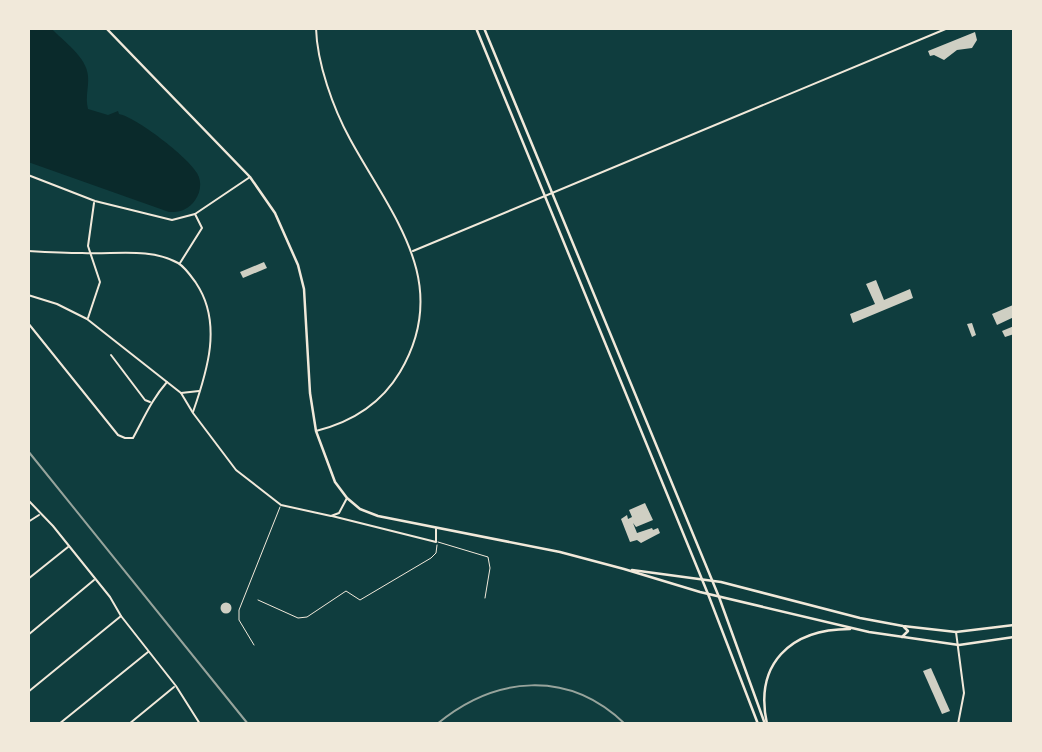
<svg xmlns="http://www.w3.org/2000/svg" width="1042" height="752" viewBox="0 0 1042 752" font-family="'Noto Serif',serif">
	<rect width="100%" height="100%" fill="#0f3d3e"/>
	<path fill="#0a2a2b" d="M 28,28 L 51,28 C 63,41 87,57 88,76 C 89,88 85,96 88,109 L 108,115 L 118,111 L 119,114 C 136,117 188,157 197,173 C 203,183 200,195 193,203 C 185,211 180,212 169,212 L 28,162 Z"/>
	<g fill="#cfcfc3">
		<path d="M 975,32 L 977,40 L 972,48 L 957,50 L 944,60 L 934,55 L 930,56 L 928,51 Z"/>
		<path d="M 264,262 L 267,268 L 243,278 L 240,272 Z"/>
		<path d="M 876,280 L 884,300 L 910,289 L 913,298 L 853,323 L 850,314 L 875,304 L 866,284 Z"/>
		<path d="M 1013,305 L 1014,317 L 997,325 L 992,314 Z"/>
		<path d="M 972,323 L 976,335 L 972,337 L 967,324 Z"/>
		<path d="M 1014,326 L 1014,334 L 1005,337 L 1002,331 Z"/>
		<path d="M 645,503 L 653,520 L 636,527 L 633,523 L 637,533 L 652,528 L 653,530 L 658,528 L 660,533 L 641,543 L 637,540 L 630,542 L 621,519 L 627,515 L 628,519 L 632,517 L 629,510 Z"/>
		<circle cx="226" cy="608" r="5.5"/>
		<path d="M 931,668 L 950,711 L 942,714 L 923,671 Z"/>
	</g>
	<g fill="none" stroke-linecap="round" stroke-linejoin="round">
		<g stroke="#f1e9da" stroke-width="1">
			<path d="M 438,542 L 488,557 L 490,568 L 485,598"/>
			<path d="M 258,600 L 298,618 L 307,617 L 346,591 L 360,600 L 431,558 L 436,553 L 437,545"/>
			<path d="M 254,645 L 239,620 L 239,610 L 280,507"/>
		</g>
		<g stroke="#f1e9da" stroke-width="2">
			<path d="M 316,28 C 317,63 333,108 350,139 C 392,216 453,283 400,372 C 381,404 352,422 316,431"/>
			<path d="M 28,175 L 95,201 L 172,220 L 195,214 L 250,177"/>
			<path d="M 28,251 C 46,252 64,253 82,253 C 113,255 149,247 178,263 C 185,267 191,276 196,283 C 223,323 207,372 193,412"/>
			<path d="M 413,251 L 948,28"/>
			<path d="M 180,263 L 202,228 L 195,214"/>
			<path d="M 28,295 L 57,304 L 87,319 L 167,382 L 181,393 L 193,413 L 236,470 L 281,505 L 331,516 L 339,513 L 347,498"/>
			<path d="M 88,318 L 100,282 L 88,246 L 94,203"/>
			<path d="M 28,323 L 118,435 L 125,438 L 133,438 C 144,418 152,399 167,382"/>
			<path d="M 111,355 L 145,400 L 150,402"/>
			<path d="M 181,393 L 199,391"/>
			<path d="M 28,500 L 53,526 L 110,597 L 121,616 L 176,686 L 200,724"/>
			<path d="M 332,516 L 436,542 L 436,529"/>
			<path d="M 28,522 L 39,515"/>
			<path d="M 28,579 L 68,547"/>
			<path d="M 956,632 L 964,693 L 958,724"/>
			<path d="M 28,635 L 94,580"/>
			<path d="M 28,692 L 121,616"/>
			<path d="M 59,724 L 148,652"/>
			<path d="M 129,724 L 174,687"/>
		</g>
		<g stroke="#f1e9da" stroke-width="2.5">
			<path d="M 106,28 L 250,177 L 275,213 L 298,265 L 304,289 L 310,393 L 316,431 L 335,482 L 347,498 L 360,509 L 378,516 L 560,552 L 624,569 L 700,592 L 869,632 L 959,645 L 1014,637"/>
			<path d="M 632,570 L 721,582 L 860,618 L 903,626 L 956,632 L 1014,625"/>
			<path d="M 902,637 L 908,631 L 904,627"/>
			<path d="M 767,724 C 754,664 790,629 850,629"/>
		</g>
		<g stroke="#f1e9da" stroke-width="2.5">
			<path d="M 476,28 L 708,594 L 758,724"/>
			<path d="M 484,28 L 719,597 L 765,724"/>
		</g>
		<g stroke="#97a49c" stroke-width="2">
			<path d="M 28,451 L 248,724"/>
			<path d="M 437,724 C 495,676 568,669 625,724"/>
		</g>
	</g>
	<rect width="1042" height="752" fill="none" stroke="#f1e9da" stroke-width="60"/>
</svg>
